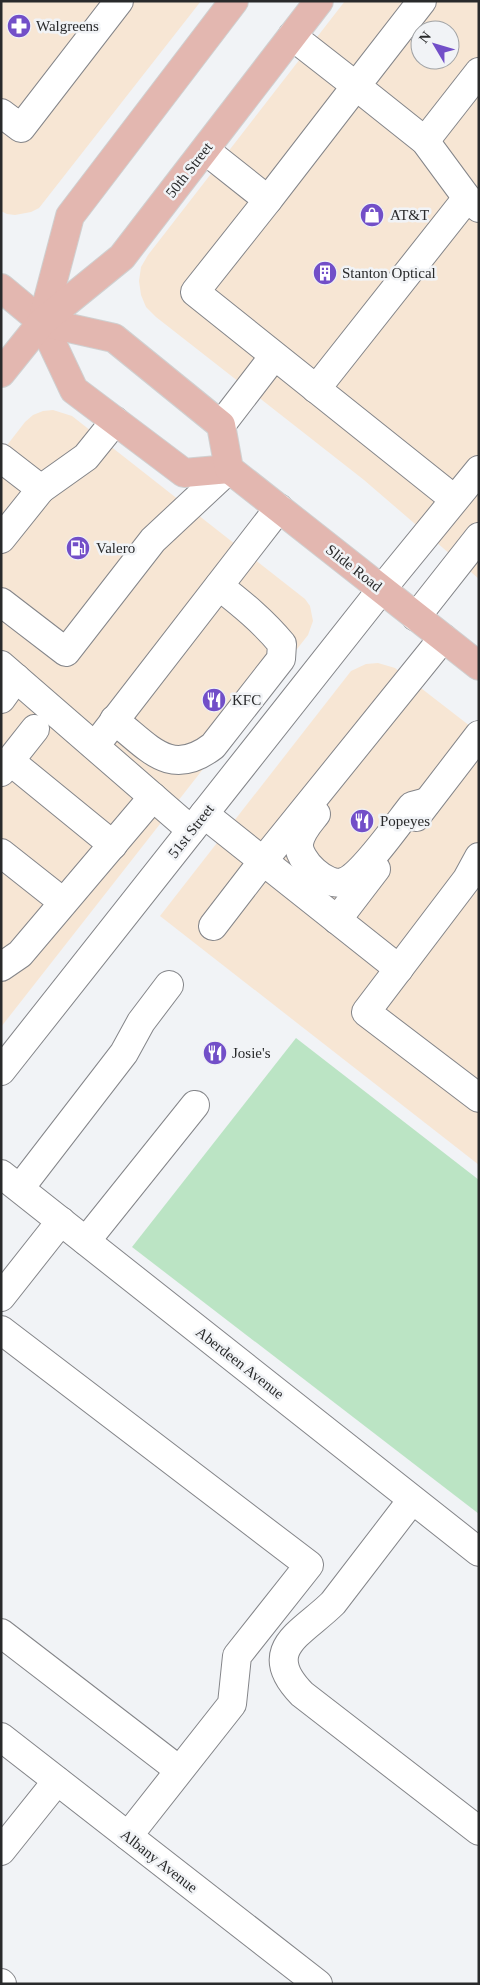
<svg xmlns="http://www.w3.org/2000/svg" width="480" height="1985" viewBox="0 0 480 1985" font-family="Georgia,serif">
	<rect width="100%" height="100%" fill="#f1f3f6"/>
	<g fill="#f7e6d4" fill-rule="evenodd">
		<path d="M 1,1 L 201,1 L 39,208 L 31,212 L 15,215 L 7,214 L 1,211 Z"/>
		<path d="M 345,1 L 479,1 L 479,579 L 364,480 L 156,317 L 146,307 L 141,295 L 139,281 L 141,267 L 148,255 ZM 420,30 L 450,30 L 450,60 L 420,60 Z"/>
		<path d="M 53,410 L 72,416 L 305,599 L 310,606 L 313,621 L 308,635 L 1,1027 L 1,453 L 25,422 L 33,415 L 43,411 Z"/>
		<path d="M 378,663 L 395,668 L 479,733 L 479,1165 L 160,916 L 351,671 L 366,664 Z"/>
	</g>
	<path fill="#bbe4c4" d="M 296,1038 L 479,1180 L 479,1514 L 132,1247 Z"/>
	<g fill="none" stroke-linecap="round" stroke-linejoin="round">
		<g stroke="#848589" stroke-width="30">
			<g id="minor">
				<path d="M 422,1 L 356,86 L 425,141 L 467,198 L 479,208"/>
				<path d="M 1,113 L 21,128 L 119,1"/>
				<path d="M 425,141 L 479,72"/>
				<path d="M 205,150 L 268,200 L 195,292 L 454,499"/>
				<path d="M 268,200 L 356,86 L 292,36"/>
				<path d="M 316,389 L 467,198"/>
				<path d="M 221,425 L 274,356"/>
				<path d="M 1,458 L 41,489 L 1,539"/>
				<path d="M 41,489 L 86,457 L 115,421"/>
				<path d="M 1,602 L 66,652 L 153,540 L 229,469"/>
				<path d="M 416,617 L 479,537"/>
				<path d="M 1,665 L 191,830"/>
				<path d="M 1,699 L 16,678"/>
				<path d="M 114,720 C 149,747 170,779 213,746 L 281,659 L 282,644 C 263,621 242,604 219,586"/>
				<path d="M 95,746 L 279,508"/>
				<path d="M 10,761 L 113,845"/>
				<path d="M 1,772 L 35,729"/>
				<path d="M 204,814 L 263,861 L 443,638"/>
				<path d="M 316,814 C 309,823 301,831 299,843 C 297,860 327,888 343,882 C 361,877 399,822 412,806 L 427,802"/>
				<path d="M 416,817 L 479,735"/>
				<path d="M 1,853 L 63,902"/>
				<path d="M 479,857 L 467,879 L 366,1012 L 479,1098"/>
				<path d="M 337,920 L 376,869"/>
				<path d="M 213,926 L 263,861 L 399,969"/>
				<path d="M 1,967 L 20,954 L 153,797"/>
				<path d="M 1,1071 L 381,590 L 479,470"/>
				<path d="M 1,1174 L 479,1552"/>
				<path d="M 20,1188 L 124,1053 L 141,1022 L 169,985"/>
				<path d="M 86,1241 L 195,1105"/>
				<path d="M 1,1297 L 61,1221"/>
				<path d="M 1,1330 L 309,1565 L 237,1656 L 232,1704 L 128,1836"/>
				<path d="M 412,1500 L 333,1603 C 303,1633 258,1649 302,1694 L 479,1831"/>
				<path d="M 1,1633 L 179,1770"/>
				<path d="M 1,1737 L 318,1984"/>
				<path d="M 1,1851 L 57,1781"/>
				<path d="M 1,1983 L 2,1984"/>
			</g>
		</g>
		<g stroke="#d0d0d0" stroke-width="30">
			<g id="major">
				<path d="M 1,288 L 42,322 L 74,390 L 184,473 L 229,469"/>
				<path d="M 42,322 L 114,338 L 221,425 L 229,469 L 479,666"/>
				<path d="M 42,322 L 70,216 L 234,1"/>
				<path d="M 1,373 L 42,322 L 122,257 L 319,1"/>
			</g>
		</g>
		<use href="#minor" stroke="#fff" stroke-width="28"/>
		<use href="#major" stroke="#e3b7b0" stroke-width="28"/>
	</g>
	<defs>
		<g id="pharmacy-disc" transform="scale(1.25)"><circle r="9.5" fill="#724fc8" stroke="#f1f3f6"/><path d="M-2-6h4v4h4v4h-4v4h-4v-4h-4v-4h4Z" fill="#fff"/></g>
		<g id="shop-disc" transform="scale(1.25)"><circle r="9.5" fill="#724fc8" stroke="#f1f3f6"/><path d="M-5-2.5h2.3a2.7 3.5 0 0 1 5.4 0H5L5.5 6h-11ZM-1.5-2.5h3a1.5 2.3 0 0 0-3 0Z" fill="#fff"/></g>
		<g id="building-disc" transform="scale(1.25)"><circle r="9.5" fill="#724fc8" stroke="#f1f3f6"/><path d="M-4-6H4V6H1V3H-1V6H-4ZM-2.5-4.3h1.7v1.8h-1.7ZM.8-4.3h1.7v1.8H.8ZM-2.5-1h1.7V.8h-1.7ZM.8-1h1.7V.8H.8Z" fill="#fff"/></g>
		<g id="fuel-disc" transform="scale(1.25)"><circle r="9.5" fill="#724fc8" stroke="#f1f3f6"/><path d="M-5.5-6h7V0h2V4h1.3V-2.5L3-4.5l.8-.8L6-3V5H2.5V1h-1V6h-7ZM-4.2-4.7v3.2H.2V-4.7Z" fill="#fff"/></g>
		<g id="restaurant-disc" transform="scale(1.25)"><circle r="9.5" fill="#724fc8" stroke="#f1f3f6"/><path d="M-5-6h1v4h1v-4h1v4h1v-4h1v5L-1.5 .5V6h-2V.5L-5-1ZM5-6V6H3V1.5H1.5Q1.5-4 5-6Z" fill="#fff"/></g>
	</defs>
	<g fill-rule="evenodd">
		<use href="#pharmacy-disc" x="19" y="26"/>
		<use href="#shop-disc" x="372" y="215"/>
		<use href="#building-disc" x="325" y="273"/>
		<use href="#fuel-disc" x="78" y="548"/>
		<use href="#restaurant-disc" x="214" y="700"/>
		<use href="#restaurant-disc" x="362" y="821"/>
		<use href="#restaurant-disc" x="215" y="1053"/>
	</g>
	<g text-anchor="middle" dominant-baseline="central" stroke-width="5" stroke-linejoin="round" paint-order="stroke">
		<g font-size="15" fill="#292a2b" stroke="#f1f3f6" text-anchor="start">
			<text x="36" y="26">Walgreens</text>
			<text x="390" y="215">AT&amp;T</text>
			<text x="342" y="273">Stanton Optical</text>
			<text x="96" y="548">Valero</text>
			<text x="232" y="700">KFC</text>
			<text x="380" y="821">Popeyes</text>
			<text x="232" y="1053">Josie's</text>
		</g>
		<g font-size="15" fill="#292a2b" stroke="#f1f3f6">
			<text transform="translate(189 170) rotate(-52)">50th Street</text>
			<text transform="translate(354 568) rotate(38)">Slide Road</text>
			<text transform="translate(191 831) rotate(-52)">51st Street</text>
			<text transform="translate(240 1363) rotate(38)">Aberdeen Avenue</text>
			<text transform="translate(159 1861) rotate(38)">Albany Avenue</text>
		</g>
	</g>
	<rect width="480" height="1985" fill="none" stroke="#292a2b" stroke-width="5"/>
	<g transform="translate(435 45) rotate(308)"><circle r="24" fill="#f1f3f6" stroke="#a1a3a5"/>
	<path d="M0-4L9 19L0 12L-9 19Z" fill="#724fc8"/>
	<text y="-8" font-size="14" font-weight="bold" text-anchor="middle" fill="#292a2b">N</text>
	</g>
</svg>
